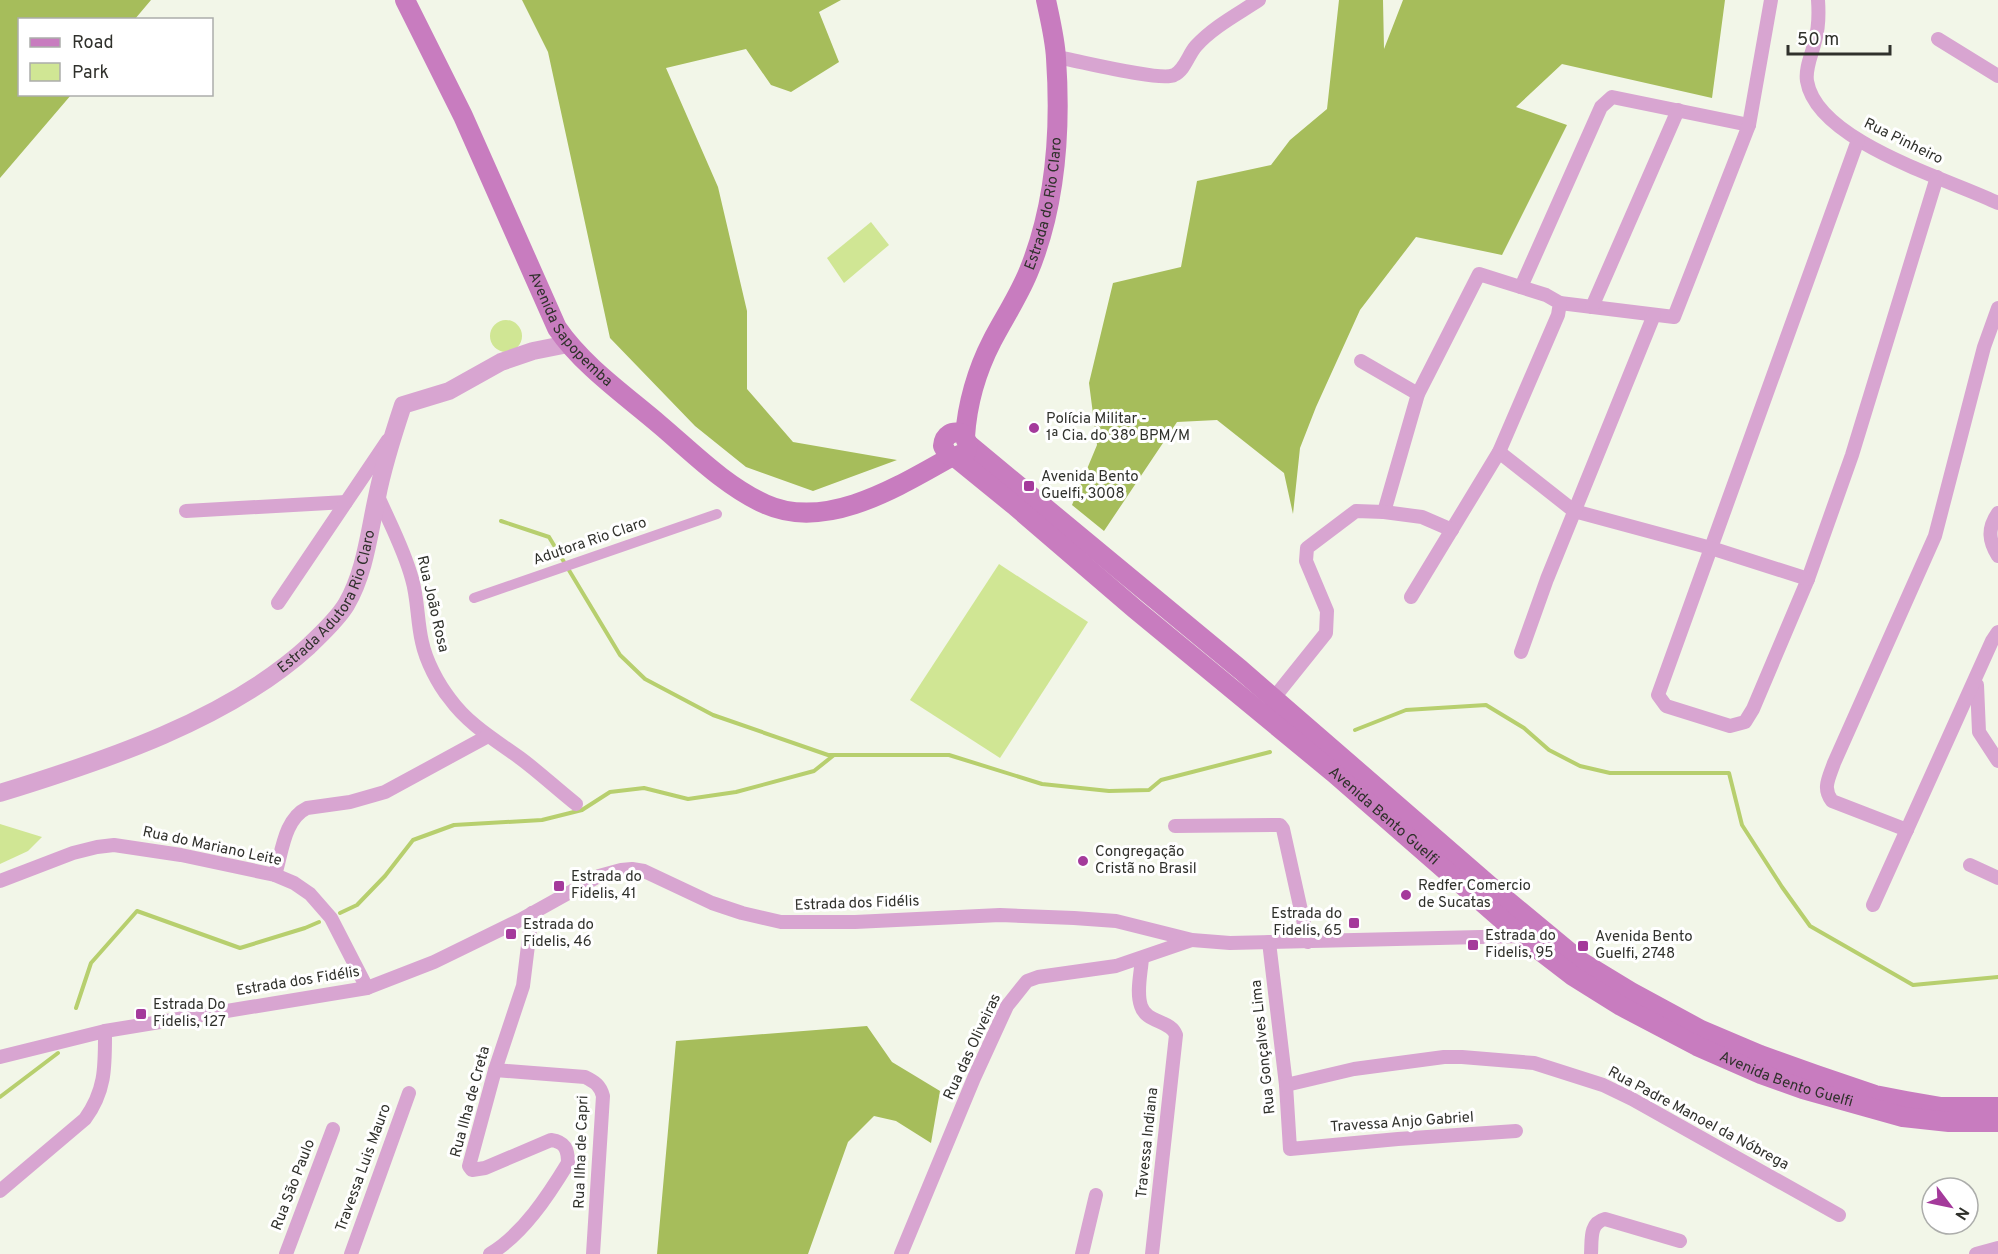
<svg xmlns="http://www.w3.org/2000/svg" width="1998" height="1254" viewBox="0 0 1998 1254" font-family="Overpass,sans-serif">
	<rect width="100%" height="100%" fill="#f2f6e8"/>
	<g fill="#d0e694">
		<path d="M 871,222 L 889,245 L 844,283 L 827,258 Z"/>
		<circle cx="506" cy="336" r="16"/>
		<path d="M 999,564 L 1088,622 L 1000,758 L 910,700 Z"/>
		<path d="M 0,824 L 42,837 L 28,851 L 0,864 Z"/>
	</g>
	<g fill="#a6bd5b">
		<path d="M 0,0 L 151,0 L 135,19 L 20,20 L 20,94 L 71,95 L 0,178 Z"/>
		<path d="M 522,0 L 841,0 L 819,12 L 839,62 L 791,92 L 771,85 L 746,49 L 666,68 L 718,187 L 747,311 L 747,389 L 793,442 L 897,460 L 813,491 L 746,467 L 695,426 L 610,338 L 548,52 Z"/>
		<path d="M 1339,0 L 1383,0 L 1384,49 L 1403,0 L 1725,0 L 1712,98 L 1562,64 L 1516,107 L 1567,125 L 1502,255 L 1416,237 L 1360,310 L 1316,407 L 1300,448 L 1293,514 L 1284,473 L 1217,420 L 1177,422 L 1104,531 L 1072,505 L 1097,445 L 1089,383 L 1113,283 L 1181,267 L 1197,181 L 1271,165 L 1290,140 L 1327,109 Z"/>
		<path d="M 867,1026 L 892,1062 L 940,1091 L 931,1143 L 896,1121 L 874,1116 L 848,1142 L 808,1254 L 657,1254 L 676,1041 Z"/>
	</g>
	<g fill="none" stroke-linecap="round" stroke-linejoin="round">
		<g stroke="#b7cf6e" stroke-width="4">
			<path d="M 501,521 L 549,537 L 620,655 L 645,679 L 713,715 L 828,755 L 949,755 L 1042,784 L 1109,791 L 1149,790 L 1161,780 L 1270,752"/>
			<path d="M 1355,730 L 1406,710 L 1486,705 L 1524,728 L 1549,750 L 1580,766 L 1610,773 L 1729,773 L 1742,825 L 1782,887 L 1810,926 L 1913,985 L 1998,977"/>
			<path d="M 340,913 L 357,905 L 385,876 L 413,840 L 454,825 L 542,820 L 582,810 L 610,792 L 644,788 L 688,799 L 736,792 L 814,771 L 834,755"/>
			<path d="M 76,1008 L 91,963 L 137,911 L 240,948 L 305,928 L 319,922"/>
			<path d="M 0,1097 L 58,1053"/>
		</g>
		<path stroke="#d8a5d1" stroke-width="10" d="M 474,598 L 717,514"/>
		<g stroke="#d8a5d1" stroke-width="14">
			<path d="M 1818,0 C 1819,14 1819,27 1815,41 C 1812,54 1805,68 1807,81 C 1817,142 1949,179 1998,203"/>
			<path d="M 1938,39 L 1998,76"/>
			<path d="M 1056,57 C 1076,60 1161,82 1174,75 C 1185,70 1188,55 1196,46 C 1213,27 1238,14 1259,0"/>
			<path d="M 1858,140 L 1658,695 L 1666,706 L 1730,726 L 1745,722 L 1753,709 L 1808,579 L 1852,455 L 1937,177"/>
			<path d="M 1521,287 L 1601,107 L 1612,97 L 1749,125"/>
			<path d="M 1560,303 L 1674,317 L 1749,125 L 1771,0"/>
			<path d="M 1592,307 L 1678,110"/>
			<path d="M 1361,361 L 1418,394"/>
			<path d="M 1499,452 L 1574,511 L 1711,548 L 1808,579"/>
			<path d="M 377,494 C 389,522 404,549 412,579 C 418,599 417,621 422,642 C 426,661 438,684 450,699 C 468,724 495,740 520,758 C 539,772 557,789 576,804"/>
			<path d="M 186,511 L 346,502"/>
			<path d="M 1384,512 L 1418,394 L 1479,274 L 1546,295 L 1560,303 L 1558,315 L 1499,452 L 1411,597"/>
			<path d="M 1998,513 C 1987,529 1989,541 1998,556"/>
			<path d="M 278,603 L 388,440"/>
			<path d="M 1521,652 L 1547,579 L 1654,315"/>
			<path d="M 1977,685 L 1979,732 L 1998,761"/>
			<path d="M 1273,699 L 1326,633 L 1327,611 L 1306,561 L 1307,548 L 1356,511 L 1384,512 L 1422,517 L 1452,530"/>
			<path d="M 1175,826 L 1280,825 L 1283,829 L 1308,942"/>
			<path d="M 1907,830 L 1832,801 C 1822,788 1829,778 1834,763 L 1935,536 L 1984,347 L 1998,308"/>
			<path d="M 1970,865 L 1998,878"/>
			<path d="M 275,875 C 282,853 284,819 307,808 L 350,802 L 385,792 L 488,736"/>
			<path d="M 0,881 L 73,853 L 97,847 L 114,845 L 181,855 L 275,875 L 294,883 L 310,894 L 331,918 L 367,988"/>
			<path d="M 1873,905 L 1992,641 L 1998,632"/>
			<path d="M 1269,942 L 1286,1085 L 1290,1149 L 1398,1139 L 1516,1131"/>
			<path d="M 1142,958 C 1141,973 1136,992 1141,1006 C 1146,1023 1171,1020 1176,1035 L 1152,1254"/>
			<path d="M 0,1057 L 105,1031 L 367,988 L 434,962 L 520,920 L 599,876 L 621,870 L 632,869 L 644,871 L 712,903 L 742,913 L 781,922 L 855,922 L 1000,915 L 1074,918 L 1116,921 L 1192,940 L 1230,943 L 1523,936"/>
			<path d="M 495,1070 L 585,1077 C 595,1082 600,1085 603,1096 L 593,1254"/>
			<path d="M 1286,1085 L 1354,1069 L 1444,1057 L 1462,1057 L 1534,1063 L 1603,1085 L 1632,1099 L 1839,1215"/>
			<path d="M 0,1191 L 85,1119 C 106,1090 105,1066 105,1031"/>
			<path d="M 286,1254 L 333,1129"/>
			<path d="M 351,1254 L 409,1093"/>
			<path d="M 490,1254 C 523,1234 548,1196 568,1163 C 568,1149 565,1142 551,1140 L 485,1168 L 472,1170 L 469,1166 L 495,1070 L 523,986 L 532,913"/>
			<path d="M 901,1254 L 974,1078 L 1007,1006 L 1027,981 L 1038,977 L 1116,966 L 1192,940"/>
			<path d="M 1082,1254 L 1096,1195"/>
			<path d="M 1591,1254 C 1592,1240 1589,1223 1605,1219 L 1680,1241"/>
			<path d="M 1976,1254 L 1998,1248"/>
		</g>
		<path stroke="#d8a5d1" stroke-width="18" id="s1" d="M 0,793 C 104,761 228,720 309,646 C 322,633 336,621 346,605 C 365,573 369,533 377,497 C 383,466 393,435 403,405 L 449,391 L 501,362 L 533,351 L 568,344"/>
		<g stroke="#c87cbf" stroke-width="20">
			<path id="s2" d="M 405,0 L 463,116 L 557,328 C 583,366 625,395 660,425 C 692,452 725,486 765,504 C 826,532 899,486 951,457"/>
			<path id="s3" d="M 965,437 C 967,405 977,370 992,341 C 1004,318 1018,297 1028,273 C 1056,206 1061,130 1056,58 C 1055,39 1050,19 1046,0"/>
			<path d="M 968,444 L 1241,670 L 1498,893 L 1580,961 L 1631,992 L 1701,1030 L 1760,1055 L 1816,1075 L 1875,1095 L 1906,1101 L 1941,1107 L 1998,1107"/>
			<path id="s4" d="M 955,457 L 966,452 L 968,444 L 963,434 C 952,430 944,435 943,446 L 948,455 L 955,457 L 1014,505 L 1135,609 L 1334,773 L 1522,937 L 1573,976 L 1621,1006 L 1697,1046 L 1761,1074 L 1803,1089 L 1903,1117 L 1949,1122 L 1998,1122"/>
		</g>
	</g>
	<g fill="#a43a9b" stroke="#fff" stroke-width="2">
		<circle cx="1034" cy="428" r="6"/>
		<rect x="1023" y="480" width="12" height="12" rx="3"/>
		<circle cx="1083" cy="861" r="6"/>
		<rect x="553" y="880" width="12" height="12" rx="3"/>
		<circle cx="1406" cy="895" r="6"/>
		<rect x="1348" y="917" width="12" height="12" rx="3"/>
		<rect x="505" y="928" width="12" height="12" rx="3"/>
		<rect x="1467" y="939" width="12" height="12" rx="3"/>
		<rect x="1577" y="940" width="12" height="12" rx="3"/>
		<rect x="135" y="1008" width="12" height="12" rx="3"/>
	</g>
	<g text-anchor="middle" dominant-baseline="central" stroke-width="6" stroke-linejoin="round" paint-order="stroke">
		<g font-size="15" fill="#30312c" stroke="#fff">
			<text transform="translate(1903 142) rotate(26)">Rua Pinheiro</text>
			<text stroke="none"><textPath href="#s3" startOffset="249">Estrada do Rio Claro</textPath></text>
			<text stroke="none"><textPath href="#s2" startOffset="370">Avenida Sapopemba</textPath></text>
			<text transform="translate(590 542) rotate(-19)">Adutora Rio Claro</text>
			<text stroke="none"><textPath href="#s1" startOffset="393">Estrada Adutora Rio Claro</textPath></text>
			<text transform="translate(432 604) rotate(77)">Rua João Rosa</text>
			<text stroke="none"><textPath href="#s4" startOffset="636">Avenida Bento Guelfi</textPath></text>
			<text transform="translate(212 847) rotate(12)">Rua do Mariano Leite</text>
			<text transform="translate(857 904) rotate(-2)">Estrada dos Fidélis</text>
			<text transform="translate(298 982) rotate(-9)">Estrada dos Fidélis</text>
			<text transform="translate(973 1047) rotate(-65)">Rua das Oliveiras</text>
			<text transform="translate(1264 1047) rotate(-96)">Rua Gonçalves Lima</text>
			<text stroke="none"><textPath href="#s4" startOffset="1122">Avenida Bento Guelfi</textPath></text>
			<text transform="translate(471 1102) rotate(-75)">Rua Ilha de Creta</text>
			<text transform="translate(1698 1119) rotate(28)">Rua Padre Manoel da Nóbrega</text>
			<text transform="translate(1402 1123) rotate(-4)">Travessa Anjo Gabriel</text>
			<text transform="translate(1148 1143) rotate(-84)">Travessa Indiana</text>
			<text transform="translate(582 1152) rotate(-88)">Rua Ilha de Capri</text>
			<text transform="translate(364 1168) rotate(-70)">Travessa Luis Mauro</text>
			<text transform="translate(294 1185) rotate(-69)">Rua São Paulo</text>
		</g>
		<g font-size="15" fill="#30312c" stroke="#fff" text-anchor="start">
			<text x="1046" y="419">Polícia Militar -<tspan x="1046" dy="17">1ª Cia. do 38º BPM/M</tspan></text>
			<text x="1041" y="477">Avenida Bento<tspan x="1041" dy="17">Guelfi, 3008</tspan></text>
			<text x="1095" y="852">Congregação<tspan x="1095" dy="17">Cristã no Brasil</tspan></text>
			<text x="571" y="877">Estrada do<tspan x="571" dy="17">Fidelis, 41</tspan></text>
			<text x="1418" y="886">Redfer Comercio<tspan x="1418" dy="17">de Sucatas</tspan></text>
			<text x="1342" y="914" text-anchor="end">Estrada do<tspan x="1342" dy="17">Fidelis, 65</tspan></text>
			<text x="523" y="925">Estrada do<tspan x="523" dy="17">Fidelis, 46</tspan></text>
			<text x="1485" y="936">Estrada do<tspan x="1485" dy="17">Fidelis, 95</tspan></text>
			<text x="1595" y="937">Avenida Bento<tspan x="1595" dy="17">Guelfi, 2748</tspan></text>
			<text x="153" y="1005">Estrada Do<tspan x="153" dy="17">Fidelis, 127</tspan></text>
		</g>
	</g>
	<rect x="18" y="18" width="195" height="78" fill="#ffffff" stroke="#acadab" stroke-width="1.5"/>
	<rect x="30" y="38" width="30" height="9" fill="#c87cbf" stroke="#acadab" stroke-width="1.5"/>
	<text x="72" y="48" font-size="18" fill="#30312c">Road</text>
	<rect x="30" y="63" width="30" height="18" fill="#d0e694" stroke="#acadab" stroke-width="1.5"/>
	<text x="72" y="78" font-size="18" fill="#30312c">Park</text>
	<g transform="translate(1950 1206) rotate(122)"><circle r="28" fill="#ffffff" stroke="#acadab" stroke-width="1.5"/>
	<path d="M0-4.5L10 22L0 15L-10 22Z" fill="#a43a9b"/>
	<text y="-9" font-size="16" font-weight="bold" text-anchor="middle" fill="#30312c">N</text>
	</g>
	<path d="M1788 45v9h102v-9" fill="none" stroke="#30312c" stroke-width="3"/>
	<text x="1797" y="45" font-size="18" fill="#30312c" stroke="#ffffff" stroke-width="4.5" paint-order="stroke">50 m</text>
</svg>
